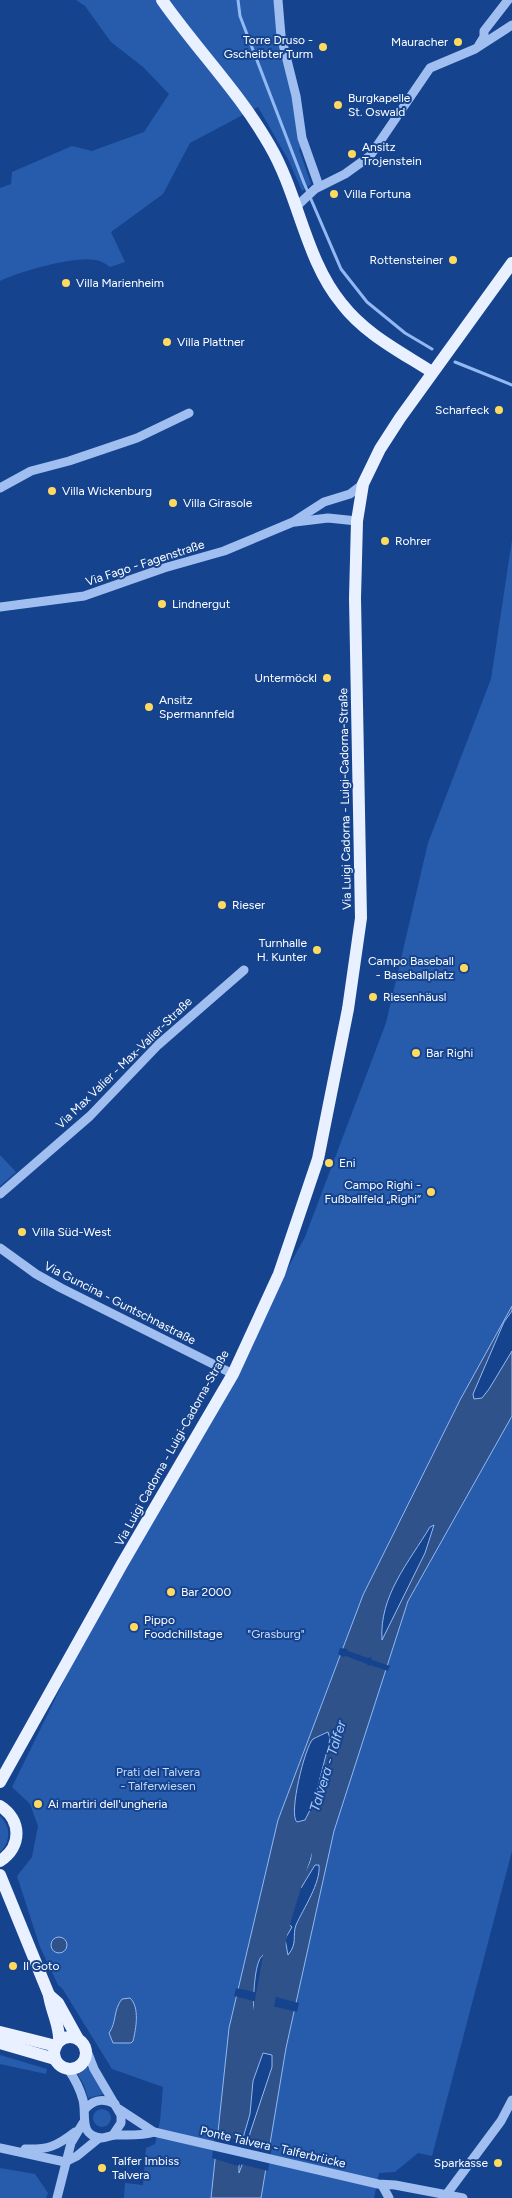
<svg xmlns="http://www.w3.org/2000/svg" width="512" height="2198" viewBox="0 0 512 2198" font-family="Figtree,sans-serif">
	<rect width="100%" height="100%" fill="#15438e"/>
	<g fill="#275cad">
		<path d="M 76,0 L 282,0 C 285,49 300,96 306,145 L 299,149 L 311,184 L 302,191 L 289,161 L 258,107 L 190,143 L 163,194 L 111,232 L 125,262 L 110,267 C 106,264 101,261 96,260 C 73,256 22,271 0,281 L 0,188 L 11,184 L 12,172 L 72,146 L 92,151 L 144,132 L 169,94 L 143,67 L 111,42 L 85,6 Z"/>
		<path d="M 512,540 L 512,1306 L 460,1400 L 363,1595 L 278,1820 L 229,2028 L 211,2198 L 124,2198 L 125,2183 L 143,2185 L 146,2148 L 155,2144 L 160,2121 L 163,2087 L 112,2069 L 62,1988 L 58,1985 L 40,1947 L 17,1876 L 32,1857 L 38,1826 L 30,1804 L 12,1787 L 87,1634 L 305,1237 L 386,1023 L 428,843 L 491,679 Z"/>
		<path d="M 0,1155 L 16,1172 L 0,1186 Z"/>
		<path d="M 512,1416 L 512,1851 L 432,2156 L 418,2153 L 395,2172 L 379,2173 L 374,2198 L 261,2198 L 286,2048 L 334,1831 L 408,1601 Z"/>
		<path d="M 0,1816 C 11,1827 11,1841 0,1852 Z"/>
		<path d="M 0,2055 L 47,2069 L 46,2074 L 0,2064 Z"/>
		<path d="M 87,2066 L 104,2094 L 88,2098 L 84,2085 L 77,2073 Z"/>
		<circle cx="102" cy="2118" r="9"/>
		<path d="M 0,2168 L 35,2174 L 48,2193 L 46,2198 L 0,2198 Z"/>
	</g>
	<g fill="#30528a" stroke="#92b9f3" fill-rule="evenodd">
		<path d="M 512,1306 L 512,1311 L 504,1322 L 473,1394 L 474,1399 L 482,1398 L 489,1389 L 512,1351 L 512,1416 L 408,1601 L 334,1831 L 286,2048 L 261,2198 L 211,2198 L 229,2028 L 278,1820 L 363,1595 L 460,1400 ZM 434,1525 L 425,1553 L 382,1640 C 379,1596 409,1562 430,1527 ZM 328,1732 L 330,1739 L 314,1802 L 305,1820 L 297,1822 C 288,1815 305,1746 313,1739 C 317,1737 323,1734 328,1732 ZM 311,1852 C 313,1864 300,1874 301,1888 L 315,1865 L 319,1865 C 321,1883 303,1909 296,1925 C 292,1936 298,1943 288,1955 L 285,1939 L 292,1927 L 282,1918 C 278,1899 287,1878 294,1860 ZM 267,1953 L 272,1953 C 284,1971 270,2007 255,2020 C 252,2010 254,1971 259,1961 C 260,1957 263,1955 267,1953 ZM 263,2053 L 272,2055 L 272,2067 L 250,2133 L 246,2154 L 239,2173 L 239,2152 L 250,2114 L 253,2081 Z"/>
		<circle cx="59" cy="1945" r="8"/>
		<path d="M 130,1998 C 140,2007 136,2029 133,2041 L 131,2043 L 113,2043 L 109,2033 C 117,2022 113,2010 122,1999 Z"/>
	</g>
	<g fill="#15438e">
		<path d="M 340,1648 L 347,1649 L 348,1651 L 368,1658 L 371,1657 L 372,1660 L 390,1666 L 388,1671 L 370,1665 L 368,1666 L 367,1664 L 346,1656 L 343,1657 L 338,1654 Z"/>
		<path d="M 236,1988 L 258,1993 L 257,2002 L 234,1996 Z"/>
		<path d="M 268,1995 L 299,2003 L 297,2012 L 264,2004 Z"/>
		<path d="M 215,2134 L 239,2140 L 244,2139 L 241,2164 L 246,2141 L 272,2147 L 268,2171 L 240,2164 L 238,2166 L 212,2158 Z"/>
	</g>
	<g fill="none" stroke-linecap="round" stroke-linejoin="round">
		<g stroke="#92b9f3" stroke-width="3">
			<path d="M 238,0 L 240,16 L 304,183 L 341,269 L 367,302 L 405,333 L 432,349"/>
			<path d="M 455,362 L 512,385"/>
		</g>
		<path stroke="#30528a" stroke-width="20" d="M 258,2039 L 278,1929 L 308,1831"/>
		<g stroke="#a0bff0" stroke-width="9">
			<path d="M 278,0 L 281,36 L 296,96 L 302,138 L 319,186"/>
			<path d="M 479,45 L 484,37 L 484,31 L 508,0"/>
			<path d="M 297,206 L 315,189 L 345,174 L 370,156 L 430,68 L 475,49 L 512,25"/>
			<path d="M 0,488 L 31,471 L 69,461 L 137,438 L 189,413"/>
			<path d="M 295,522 L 328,518 L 357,521"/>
			<path d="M 0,607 L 84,596 L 164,568 L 224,551 L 293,522 L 324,502 L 350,494 L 363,484"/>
			<path d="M 0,1194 L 90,1116 L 158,1045 L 244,970"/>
			<path d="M 0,1248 L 36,1274 L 61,1288 L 233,1374"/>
			<path d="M 87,2051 L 94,2069 L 121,2115 L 121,2123 L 113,2135"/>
			<path d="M 68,2069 C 75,2079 80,2089 83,2100 C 87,2115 78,2135 101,2138 C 106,2138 111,2135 116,2135 C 129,2135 142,2136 154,2132"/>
			<path d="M 85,2109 C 94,2099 103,2098 115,2104"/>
			<path d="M 119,2109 L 154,2132 L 378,2184 L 395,2185 L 463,2198"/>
			<path d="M 0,2148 L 65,2162 L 77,2156 L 99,2138"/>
			<path d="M 25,2149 C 48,2150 57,2146 75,2132"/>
			<path d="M 382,2185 L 389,2198"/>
			<path d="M 446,2195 L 501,2121 L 512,2100"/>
			<path d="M 57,2198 L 71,2143 L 83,2123"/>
		</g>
		<g stroke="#e9f0ff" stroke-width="12">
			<path d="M 162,0 C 197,50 240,93 270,146 C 299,196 305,259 342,304 C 365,334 401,352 432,372"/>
			<path d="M 0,1782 L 122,1564 L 233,1374 L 279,1274 L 296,1224 L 318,1159 L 348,1009 L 361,918 L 355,598 L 357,521 L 363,484 L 380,449 L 400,418 L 512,263"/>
			<path d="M 0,1806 C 22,1820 22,1847 0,1861"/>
			<path d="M 0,1875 L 49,1995 C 51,2011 60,2025 59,2041"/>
			<path d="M 49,1995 L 58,2003 L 78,2039"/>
			<path d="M 0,2032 L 56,2046"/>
			<circle cx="70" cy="2053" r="16"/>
			<path d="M 0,2043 L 55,2059"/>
		</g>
	</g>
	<g fill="#ffda5f" stroke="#15438e" stroke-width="2">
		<circle cx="458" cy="42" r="5"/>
		<circle cx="323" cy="47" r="5"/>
		<circle cx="338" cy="105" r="5"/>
		<circle cx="352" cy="154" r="5"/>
		<circle cx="334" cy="194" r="5"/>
		<circle cx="453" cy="260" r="5"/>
		<circle cx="66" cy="283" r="5"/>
		<circle cx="167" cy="342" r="5"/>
		<circle cx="499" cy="410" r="5"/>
		<circle cx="52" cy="491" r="5"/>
		<circle cx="173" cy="503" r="5"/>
		<circle cx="385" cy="541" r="5"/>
		<circle cx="162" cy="604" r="5"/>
		<circle cx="327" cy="678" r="5"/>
		<circle cx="149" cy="707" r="5"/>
		<circle cx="222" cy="905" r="5"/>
		<circle cx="317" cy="950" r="5"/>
		<circle cx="464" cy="968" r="5"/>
		<circle cx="373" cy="997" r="5"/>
		<circle cx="416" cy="1053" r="5"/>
		<circle cx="329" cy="1163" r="5"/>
		<circle cx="431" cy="1192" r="5"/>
		<circle cx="22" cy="1232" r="5"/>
		<circle cx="171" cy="1592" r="5"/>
		<circle cx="134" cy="1627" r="5"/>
		<circle cx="38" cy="1804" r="5"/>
		<circle cx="13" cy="1966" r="5"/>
		<circle cx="498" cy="2163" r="5"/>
		<circle cx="102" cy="2168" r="5"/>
	</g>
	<g text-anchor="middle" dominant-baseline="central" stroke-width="4" stroke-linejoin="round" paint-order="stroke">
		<g font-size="12" fill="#fff" stroke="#15438e" text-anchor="start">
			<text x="313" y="40" text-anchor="end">Torre Druso -<tspan x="313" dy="14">Gscheibter Turm</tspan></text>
			<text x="448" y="42" text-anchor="end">Mauracher</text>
			<text x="348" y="98">Burgkapelle<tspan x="348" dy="14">St. Oswald</tspan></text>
			<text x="362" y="147">Ansitz<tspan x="362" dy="14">Trojenstein</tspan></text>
			<text x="344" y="194">Villa Fortuna</text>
			<text x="443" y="260" text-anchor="end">Rottensteiner</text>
			<text x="76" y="283">Villa Marienheim</text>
			<text x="177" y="342">Villa Plattner</text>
			<text x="489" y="410" text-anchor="end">Scharfeck</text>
			<text x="62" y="491">Villa Wickenburg</text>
			<text x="183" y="503">Villa Girasole</text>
			<text x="395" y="541">Rohrer</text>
			<text x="172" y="604">Lindnergut</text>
			<text x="317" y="678" text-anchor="end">Untermöckl</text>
			<text x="159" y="700">Ansitz<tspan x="159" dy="14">Spermannfeld</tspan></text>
			<text x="232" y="905">Rieser</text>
			<text x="307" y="943" text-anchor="end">Turnhalle<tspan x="307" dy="14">H. Kunter</tspan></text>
			<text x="454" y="961" text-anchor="end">Campo Baseball<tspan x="454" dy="14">- Baseballplatz</tspan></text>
			<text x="383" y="997">Riesenhäusl</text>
			<text x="426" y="1053">Bar Righi</text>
			<text x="339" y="1163">Eni</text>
			<text x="421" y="1185" text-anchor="end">Campo Righi -<tspan x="421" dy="14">Fußballfeld „Righi“</tspan></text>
			<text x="32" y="1232">Villa Süd-West</text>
			<text x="181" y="1592">Bar 2000</text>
			<text x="144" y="1620">Pippo<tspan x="144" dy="14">Foodchillstage</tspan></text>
			<text x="48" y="1804">Ai martiri dell'ungheria</text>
			<text x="23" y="1966">Il Goto</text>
			<text x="112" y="2161">Talfer Imbiss<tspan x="112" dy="14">Talvera</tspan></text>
			<text x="488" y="2163" text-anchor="end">Sparkasse</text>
		</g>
		<g font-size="12" fill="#fff" stroke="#15438e">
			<text transform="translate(145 563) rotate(-18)">Via Fago - Fagenstraße</text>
			<text transform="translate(345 799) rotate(-91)">Via Luigi Cadorna - Luigi-Cadorna-Straße</text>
			<text transform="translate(124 1063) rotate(-44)">Via Max Valier - Max-Valier-Straße</text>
			<text transform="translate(120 1303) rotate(27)">Via Guncina - Guntschnastraße</text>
			<text transform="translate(172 1448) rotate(-61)">Via Luigi Cadorna - Luigi-Cadorna-Straße</text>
			<text transform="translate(273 2147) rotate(13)">Ponte Talvera - Talferbrücke</text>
		</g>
		<g font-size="12" fill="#c6dbfb" stroke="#15438e">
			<text x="276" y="1634">"Grasburg"</text>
			<text x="158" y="1772">Prati del Talvera<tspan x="158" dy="14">- Talferwiesen</tspan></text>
		</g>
		<g font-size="14" font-style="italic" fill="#accaf7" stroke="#15438e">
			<text transform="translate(328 1766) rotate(-73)">Talvera - Talfer</text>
		</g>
	</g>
</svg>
